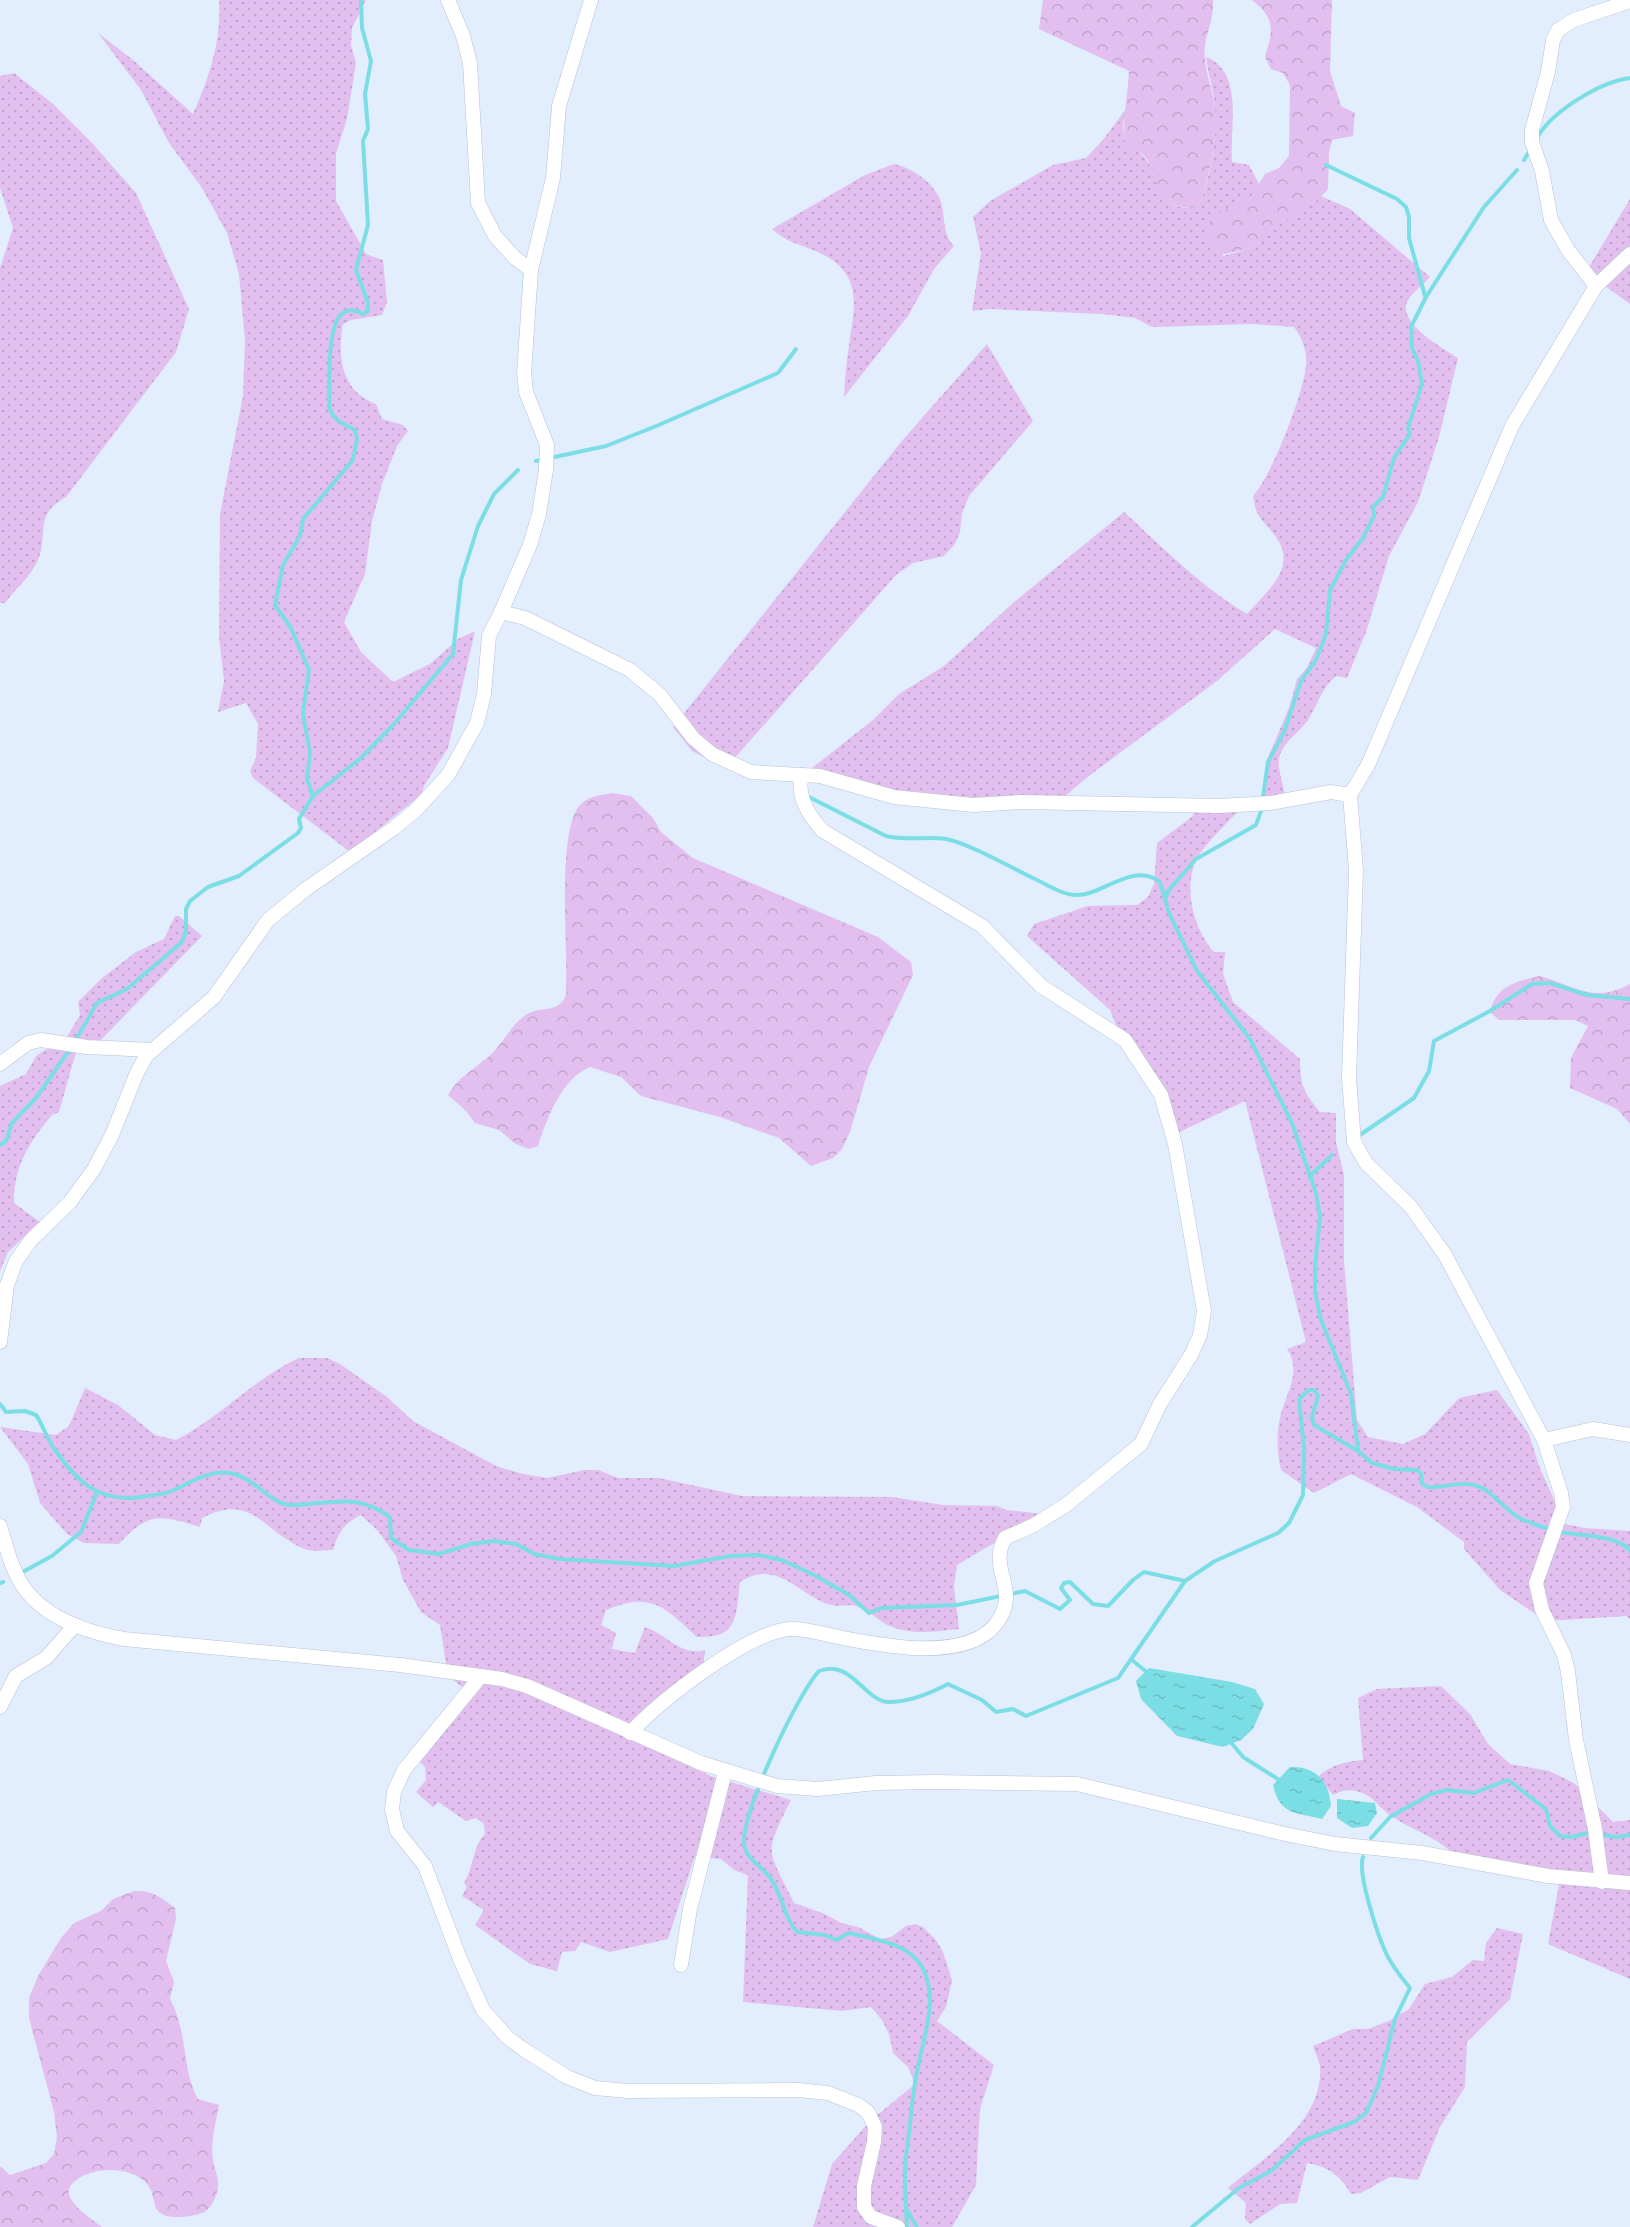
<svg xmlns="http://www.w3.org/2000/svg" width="1630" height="2227" viewBox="0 0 1630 2227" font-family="Inter,sans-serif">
	<defs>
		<pattern id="grass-dots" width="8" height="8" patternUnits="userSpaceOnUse" patternTransform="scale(1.5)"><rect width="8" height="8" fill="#e2bfef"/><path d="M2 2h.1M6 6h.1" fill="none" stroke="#c2a5ce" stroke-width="1.8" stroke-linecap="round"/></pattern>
		<pattern id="forest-crowns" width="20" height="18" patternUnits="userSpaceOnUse" patternTransform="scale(1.5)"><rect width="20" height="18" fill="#e2bfef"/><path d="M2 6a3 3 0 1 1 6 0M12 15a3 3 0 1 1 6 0" fill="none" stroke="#c2a5ce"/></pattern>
		<pattern id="water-ripples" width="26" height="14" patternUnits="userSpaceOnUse" patternTransform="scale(1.5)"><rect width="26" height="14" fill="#7bdee4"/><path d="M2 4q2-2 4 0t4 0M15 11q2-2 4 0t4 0" fill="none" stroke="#6bbfc5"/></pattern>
	</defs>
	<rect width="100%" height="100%" fill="#e2edfe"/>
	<g fill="url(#grass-dots)">
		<path d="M 219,0 L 366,0 L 352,28 L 351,45 L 356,63 L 347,119 L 336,153 L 336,201 L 366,254 L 383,260 L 387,302 L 382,315 L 351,320 L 343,324 C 337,356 341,391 376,404 L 382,419 L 403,425 L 408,431 L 397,446 L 382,484 L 372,521 L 365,574 L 344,622 L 361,652 L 393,682 L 430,664 L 458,639 L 475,631 L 448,748 L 425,784 L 421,795 L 350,852 L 253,778 L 250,771 L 256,758 L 258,724 L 246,703 L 218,712 L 224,681 L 219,637 L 220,514 L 243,396 L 245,340 L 239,274 L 227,233 L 202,188 L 169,143 L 141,90 L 98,33 L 133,60 L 193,114 C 209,78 222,40 219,0 Z"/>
		<path d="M 1206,57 C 1245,72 1229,129 1232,162 L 1249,165 L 1259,184 L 1251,197 L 1239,199 L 1218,217 L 1223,256 L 1248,249 L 1258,242 L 1271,227 L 1297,214 L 1321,196 L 1350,209 L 1430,277 C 1423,285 1411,293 1407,302 C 1398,324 1443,348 1458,358 L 1439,437 L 1418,502 L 1389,556 L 1366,632 L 1347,678 L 1336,676 C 1321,689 1318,704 1308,720 C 1299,733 1283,742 1279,758 C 1277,770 1285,787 1285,800 L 1260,806 L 1269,755 L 1289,708 L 1297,679 L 1307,668 L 1316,648 L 1275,629 L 1217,681 L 1090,775 L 1058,802 L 957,807 L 803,775 L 873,720 L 899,694 L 944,666 L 1013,603 L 1124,512 C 1163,548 1202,587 1247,614 C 1269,589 1301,565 1272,532 C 1261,519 1255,514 1253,496 C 1272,475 1303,395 1306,366 C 1308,352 1302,338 1294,327 L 1253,324 L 1152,327 L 1135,318 L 1102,314 L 990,309 L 972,311 L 981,253 L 973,217 L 990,201 L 1053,165 L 1086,158 L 1103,140 L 1128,106 C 1126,113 1121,126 1124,133 C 1128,146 1137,148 1145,158 C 1163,181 1157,213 1198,207 C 1210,180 1217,141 1215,112 C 1215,94 1208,75 1206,57 Z"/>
		<path d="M 14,73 L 53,104 L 92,143 L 136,193 L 189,309 L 176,352 L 66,497 C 30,517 52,536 35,566 C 27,580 14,590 5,603 L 0,603 L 0,268 L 13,228 L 0,188 L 0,76 Z"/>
		<path d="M 894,164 C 913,168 938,185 942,206 C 945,220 943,235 954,246 L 934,269 L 908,316 L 844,397 C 845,380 846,362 849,346 C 853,312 864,280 829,258 C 811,246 788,245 772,229 L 865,175 Z"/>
		<path d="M 1630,199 L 1630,304 L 1586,272 Z"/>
		<path d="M 987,344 L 1033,421 L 969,496 L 962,513 L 960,532 L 955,544 L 944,556 L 913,563 L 896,575 L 726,768 L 692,751 L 673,727 L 901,442 Z"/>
		<path d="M 1195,805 L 1239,811 C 1230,819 1200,850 1196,860 C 1183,890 1194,929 1214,952 L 1225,952 L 1223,974 L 1233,1002 L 1300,1059 C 1300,1085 1304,1093 1320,1112 L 1336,1113 L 1336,1142 L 1344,1175 L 1344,1261 L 1357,1420 L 1368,1437 L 1403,1444 L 1425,1434 L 1459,1398 L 1497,1390 L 1529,1434 L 1539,1466 L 1565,1524 L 1585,1528 L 1630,1531 L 1630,1620 L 1627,1616 L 1546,1621 L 1500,1590 L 1464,1549 L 1464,1542 L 1417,1507 L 1351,1474 L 1314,1493 L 1281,1470 C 1277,1452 1276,1436 1280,1418 C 1285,1394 1303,1372 1287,1349 L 1306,1342 L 1245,1101 L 1169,1137 L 1164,1115 L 1147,1078 L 1120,1035 L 1110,1010 L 1027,936 L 1034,924 L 1088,906 L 1137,905 L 1148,897 L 1154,884 L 1157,843 L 1193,816 Z"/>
		<path d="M 175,916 L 179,916 L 202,936 L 95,1046 L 78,1045 L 59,1112 L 52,1115 C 30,1141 13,1167 14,1203 L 40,1222 L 8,1252 L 0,1271 L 0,1086 L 26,1074 L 36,1056 L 45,1050 L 62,1045 L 80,1015 L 78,1002 L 102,978 L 136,952 L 164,939 Z"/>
		<path d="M 299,1358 L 327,1358 L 340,1364 L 387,1397 L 413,1421 L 496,1466 L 523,1474 L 547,1478 L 585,1470 L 598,1470 L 618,1478 L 659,1478 L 742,1496 L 892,1497 L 943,1505 L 997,1506 L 1006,1510 L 1043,1514 L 957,1565 L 954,1586 L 959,1629 C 938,1631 915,1635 895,1628 C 881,1624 872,1612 859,1607 C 849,1603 838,1608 827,1604 C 796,1592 776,1559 740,1582 C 736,1615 739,1639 697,1637 C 664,1607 652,1591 606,1610 L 601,1625 L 616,1633 L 612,1649 L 635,1653 L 645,1627 C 666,1634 681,1657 705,1650 L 703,1669 L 636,1717 L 630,1724 L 628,1738 L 711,1776 L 791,1800 C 762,1858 768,1848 794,1903 L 825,1914 L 841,1923 L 858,1927 L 880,1939 L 891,1937 L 906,1926 L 915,1924 L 923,1927 L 936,1940 L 943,1952 L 952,1980 L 946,2007 L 937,2021 L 994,2065 L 980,2109 L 976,2185 L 952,2227 L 813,2227 L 832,2164 L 870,2121 L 915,2084 L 908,2067 L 893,2053 L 889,2034 L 882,2020 L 871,2007 L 842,2011 L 743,2002 L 748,1875 L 734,1870 L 721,1859 L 695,1856 L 668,1939 L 610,1952 L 581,1942 L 575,1951 L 562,1952 L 557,1971 L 530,1964 L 475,1925 L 484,1910 L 462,1896 L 467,1887 L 464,1883 C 474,1868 472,1847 485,1834 L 484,1824 L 476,1818 L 466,1821 L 438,1802 L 433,1807 L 416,1792 L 426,1780 L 425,1767 L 415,1757 L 466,1690 L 448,1676 L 440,1625 L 421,1612 L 403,1580 L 396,1556 L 378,1531 L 361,1515 C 344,1523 338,1533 333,1550 C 324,1550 313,1552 305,1549 C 263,1533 253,1491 202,1518 L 200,1527 C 160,1514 148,1512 119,1544 L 84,1543 L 67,1534 L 40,1503 L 28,1464 L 0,1427 L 56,1435 L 69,1426 L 85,1388 L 118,1405 L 155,1435 L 176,1440 C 221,1417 253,1379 299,1358 Z"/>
		<path d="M 1441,1686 L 1470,1714 L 1488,1744 L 1510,1764 L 1549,1771 L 1574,1783 L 1613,1822 L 1630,1820 L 1630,1979 L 1548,1944 L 1559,1885 L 1460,1862 C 1441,1836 1410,1831 1386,1812 C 1377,1805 1371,1795 1360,1792 C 1349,1789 1342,1790 1333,1795 L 1318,1777 C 1330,1765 1347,1761 1363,1760 L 1358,1698 L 1377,1689 Z"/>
		<path d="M 1497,1928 L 1523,1934 L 1510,1999 L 1467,2042 L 1465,2087 L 1440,2127 L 1418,2180 L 1390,2177 L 1361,2193 L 1351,2194 C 1341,2176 1328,2166 1307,2163 L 1297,2203 L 1280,2204 L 1250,2224 L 1245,2219 L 1246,2203 L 1228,2188 C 1264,2158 1323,2122 1320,2068 C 1320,2061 1315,2053 1313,2046 L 1353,2029 L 1368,2029 L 1389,2021 L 1409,2009 L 1425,1984 L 1452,1977 L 1473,1960 L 1484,1961 L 1486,1943 Z"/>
	</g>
	<g fill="url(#forest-crowns)">
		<path d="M 1043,0 L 1213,0 C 1214,18 1208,28 1205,45 C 1202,65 1213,89 1215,108 C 1219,134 1208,184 1198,207 C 1141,214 1167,149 1126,148 C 1121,123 1128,96 1129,71 L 1039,29 Z"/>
		<path d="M 1252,0 L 1332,0 L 1330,71 L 1341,106 L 1355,113 L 1353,136 L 1332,140 L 1329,153 L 1328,189 L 1318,200 L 1297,214 L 1272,227 L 1258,242 L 1248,249 L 1219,255 L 1207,237 L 1206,224 L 1239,199 L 1251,196 L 1265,174 L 1279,168 L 1289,156 L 1290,85 L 1283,73 L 1271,69 L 1265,57 C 1273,30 1276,19 1252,0 Z"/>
		<path d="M 612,793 L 631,796 L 653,818 L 661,832 L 693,858 L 878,937 L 911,962 L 913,975 L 869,1067 L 850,1132 L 842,1149 L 833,1158 L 811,1166 L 779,1138 L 720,1117 L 641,1096 L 621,1077 L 590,1067 C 562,1078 547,1118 538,1146 L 529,1149 L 516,1144 L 499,1130 L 475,1123 L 466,1111 L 448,1095 C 458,1077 472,1071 487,1058 C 502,1046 511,1024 527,1014 C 540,1006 559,1014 566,995 C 567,992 565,985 566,981 C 568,946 556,824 582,803 C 590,796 602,795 612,793 Z"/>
		<path d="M 1540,976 C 1575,986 1593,1004 1630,984 L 1630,1124 L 1617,1109 L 1570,1088 L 1571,1058 L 1588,1026 L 1575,1020 L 1499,1020 L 1490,1012 C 1496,986 1516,981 1540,976 Z"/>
		<path d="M 134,1891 C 152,1890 161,1897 175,1908 L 176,1919 L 166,1961 L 174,1982 L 170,1999 C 188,2031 182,2072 198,2099 L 219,2105 C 216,2122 210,2142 213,2160 C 214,2169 219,2177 218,2187 C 218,2194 212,2206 206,2211 C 196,2217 166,2221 158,2211 C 153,2204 154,2193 148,2185 C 132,2165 90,2166 73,2183 C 57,2198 91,2218 102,2227 L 0,2227 L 0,2166 L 10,2175 L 46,2163 L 54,2154 L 57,2137 L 54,2112 L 29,2018 L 29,1998 L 38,1976 L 61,1938 L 74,1923 L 101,1911 L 113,1899 Z"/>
	</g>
	<g fill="url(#water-ripples)">
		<path d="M 1149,1668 L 1232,1682 L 1255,1689 L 1264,1704 L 1253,1729 L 1241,1740 L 1223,1747 L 1177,1736 L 1141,1699 L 1136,1681 Z"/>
		<path d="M 1290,1767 C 1316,1766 1329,1781 1331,1806 L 1322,1819 C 1294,1812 1280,1815 1273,1785 Z"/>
		<path d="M 1337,1799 L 1375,1803 L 1377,1813 L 1368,1826 L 1352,1828 L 1337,1818 Z"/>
	</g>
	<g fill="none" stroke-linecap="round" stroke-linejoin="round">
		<g stroke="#7bdee4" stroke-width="4">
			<path d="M 1537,138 C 1552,111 1600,82 1630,78"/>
			<path d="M 1524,160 L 1530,150"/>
			<path d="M 1326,165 L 1397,199 L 1406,207 L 1409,217 L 1409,238 L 1425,296"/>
			<path d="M 536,461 L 606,446 L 654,427 L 778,373 L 796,349"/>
			<path d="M 313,796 L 361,758 L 394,724 L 453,654 L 461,580 L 478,526 L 494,494 L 518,470"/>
			<path d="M 807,796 L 886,836 C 906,841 926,836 946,839 C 968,843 1012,868 1035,879 C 1048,885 1062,895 1077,895 C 1104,895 1133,861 1160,882 L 1169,913 L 1197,971 L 1250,1039 L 1292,1123 L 1316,1193 L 1320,1217 L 1315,1266 L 1315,1292 L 1321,1320 L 1351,1394 L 1358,1450"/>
			<path d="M 1166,897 L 1168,891 L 1196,859 L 1256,825 L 1261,811 L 1268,762 L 1284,732 L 1301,681 L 1316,660 L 1326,634 L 1330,590 L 1346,560 L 1363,538 L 1374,516 L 1373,507 L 1383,497 L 1394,458 L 1410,434 L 1408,428 L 1422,384 L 1418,361 L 1412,348 L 1411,327 L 1426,297 L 1484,207 L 1517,170"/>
			<path d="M 74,1043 L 97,1003 L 127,989 L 181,943 L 186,932 L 186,909 L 190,901 L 208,887 L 239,876 L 298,833 L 301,828 L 299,819 L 313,796 L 307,779 L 310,753 L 303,714 L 309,670 L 291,628 L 275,605 L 283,565 L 300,536 L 303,519 L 353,460 L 357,439 L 355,430 C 344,424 332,420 329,406 C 331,387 321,290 363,314 L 368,311 L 368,303 L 356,270 L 368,225 L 363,141 L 368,129 L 365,94 L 371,61 L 362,28 L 361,0"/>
			<path d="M 1357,1137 L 1414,1098 L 1429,1071 L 1434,1041 L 1490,1011 L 1532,984 L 1550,983 L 1587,995 L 1630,999"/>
			<path d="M 0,1145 L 6,1141 L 12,1123 L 36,1098 L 70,1049"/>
			<path d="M 1309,1177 L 1332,1155"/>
			<path d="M 0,1404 L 6,1412 L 25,1411 L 36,1415 C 43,1425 46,1437 53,1447 C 77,1482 98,1503 142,1497 C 151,1495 161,1495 169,1492 C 189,1484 207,1470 229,1473 C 255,1476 270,1506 293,1505 C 330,1504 357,1492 390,1517 L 391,1538 L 409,1550 L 439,1554 L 471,1544 L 494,1541 L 516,1544 L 534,1554 L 559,1559 L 674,1566 L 730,1556 L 758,1555 L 782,1560 L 818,1577 L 849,1595 L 869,1613 L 881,1608 L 957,1605 L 1025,1591 L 1060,1609 L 1070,1600 L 1061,1588 L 1064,1583 L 1070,1582 L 1093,1604 L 1108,1606 L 1133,1580 L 1144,1572 L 1185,1581"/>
			<path d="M 19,1574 L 52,1556 L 81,1532 L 97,1492"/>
			<path d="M 0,1583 L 3,1582"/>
			<path d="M 1132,1660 L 1149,1674"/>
			<path d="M 1229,1740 L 1243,1757 L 1281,1781"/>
			<path d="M 1371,1838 L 1390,1817 L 1431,1794 L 1447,1790 L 1474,1793 L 1508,1780 L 1546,1809 L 1550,1826 L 1560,1836 L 1572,1837 L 1588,1833 L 1617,1837 L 1630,1835"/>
			<path d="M 907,2210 L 917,2227"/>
			<path d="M 907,2227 C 906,2201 903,2174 907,2149 C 911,2122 912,2093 918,2067 C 924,2036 939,1997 922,1967 C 909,1943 873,1939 849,1933 L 836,1940 L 825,1935 L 797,1932 C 783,1916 783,1896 771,1879 C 763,1867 745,1859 744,1843 C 742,1812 797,1695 819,1671 C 851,1658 865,1702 889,1702 C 909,1702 931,1693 948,1684 L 982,1700 L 996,1712 L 1013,1709 L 1026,1716 L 1118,1678 L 1185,1581 L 1215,1561 L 1278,1533 L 1289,1523 L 1303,1495 L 1304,1448 L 1299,1399 L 1309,1390 L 1314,1390 L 1318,1396 L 1312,1417 L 1314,1425 L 1358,1451 L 1372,1463 L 1394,1469 L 1417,1470 L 1421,1474 L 1422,1484 L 1428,1487 C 1443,1488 1459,1481 1474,1485 C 1492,1489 1502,1508 1518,1517 C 1529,1524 1548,1528 1561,1532 C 1582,1537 1617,1534 1630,1551"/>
			<path d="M 1192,2227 L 1239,2188 L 1271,2171 L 1305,2140 L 1354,2122 L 1366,2113 L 1378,2086 L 1395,2019 L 1410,1988 C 1401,1977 1392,1966 1386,1953 C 1378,1936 1357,1873 1363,1857"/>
		</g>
		<g stroke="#b8c3d2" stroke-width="15">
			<g id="minor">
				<path d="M 448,0 L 463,36 L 470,63 L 478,203 L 495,236 L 515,258 L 531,270"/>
				<path d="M 1596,286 L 1568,250 L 1551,220 L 1542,171 L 1532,142 L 1532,130 L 1548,72 L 1553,40 L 1558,30 L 1574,20 L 1630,1"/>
				<path d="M 501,612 L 530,545 L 539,514 L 546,470 L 547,445 L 526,392 L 524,373 L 531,270 L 553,178 L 559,106 L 591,0"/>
				<path d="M 1350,795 L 1356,870 L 1349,1078 L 1354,1142 L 1366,1163 L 1411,1207 L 1445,1255 L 1544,1440 L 1561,1493 L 1563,1507 L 1536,1583 L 1542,1610 L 1564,1655 L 1568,1672 L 1576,1740 L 1595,1829 L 1602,1882"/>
				<path d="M 0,1064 L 28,1043 L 41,1040 L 87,1047 L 152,1050"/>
				<path d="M 0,1342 L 7,1285 L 16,1261 L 31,1240 L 70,1202 L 94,1169 L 112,1135 L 136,1075 L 146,1056 L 214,997 L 268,920 L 306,889 L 394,828 L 416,810 L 448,775 L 477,723 L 484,694 L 489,636 L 501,612 L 525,618 L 630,670 L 660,695 L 693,738 L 712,754 L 751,772 L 820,776 L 894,797 L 973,805 L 1021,802 L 1220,806 L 1270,803 L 1331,792 L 1350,795 L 1368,765 L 1512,426 L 1596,286 L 1630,254"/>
				<path d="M 1544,1440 L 1593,1429 L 1630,1435"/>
				<path d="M 0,1526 C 6,1544 10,1566 21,1583 C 42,1618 86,1632 124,1639 L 400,1665 L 502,1679 L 527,1686 L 701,1763 L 777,1786 L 818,1789 L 876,1783 L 934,1782 L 1077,1784 L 1285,1834 L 1335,1844 L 1422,1853 L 1548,1876 L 1630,1883"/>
				<path d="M 481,1676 L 404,1770 L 394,1792 L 392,1809 L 397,1831 L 425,1866 L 460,1959 L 483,2010 L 507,2037 L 523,2049 L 567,2077 L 595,2088 L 628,2091 L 798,2090 L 828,2093 L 858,2105 L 868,2112 L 875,2127 L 874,2142 L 864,2186 L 864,2207 L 871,2217 L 898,2227"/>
				<path d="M 0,1707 L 16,1676 L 46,1658 L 75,1625"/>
				<path d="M 630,1733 C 661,1700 745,1634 789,1629 C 808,1628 826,1635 843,1638 C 885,1646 966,1662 996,1624 C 1022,1590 987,1570 1005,1538 L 1034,1525 L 1066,1505 L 1141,1444 L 1160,1404 L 1191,1355 L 1200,1335 L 1204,1311 L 1175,1144 L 1161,1095 L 1125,1040 L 1041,986 L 982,926 L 823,831 C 809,816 796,796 802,775"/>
				<path d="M 681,1965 L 690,1909 L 725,1772"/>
			</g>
		</g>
		<use href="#minor" stroke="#fff" stroke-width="14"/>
	</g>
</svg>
